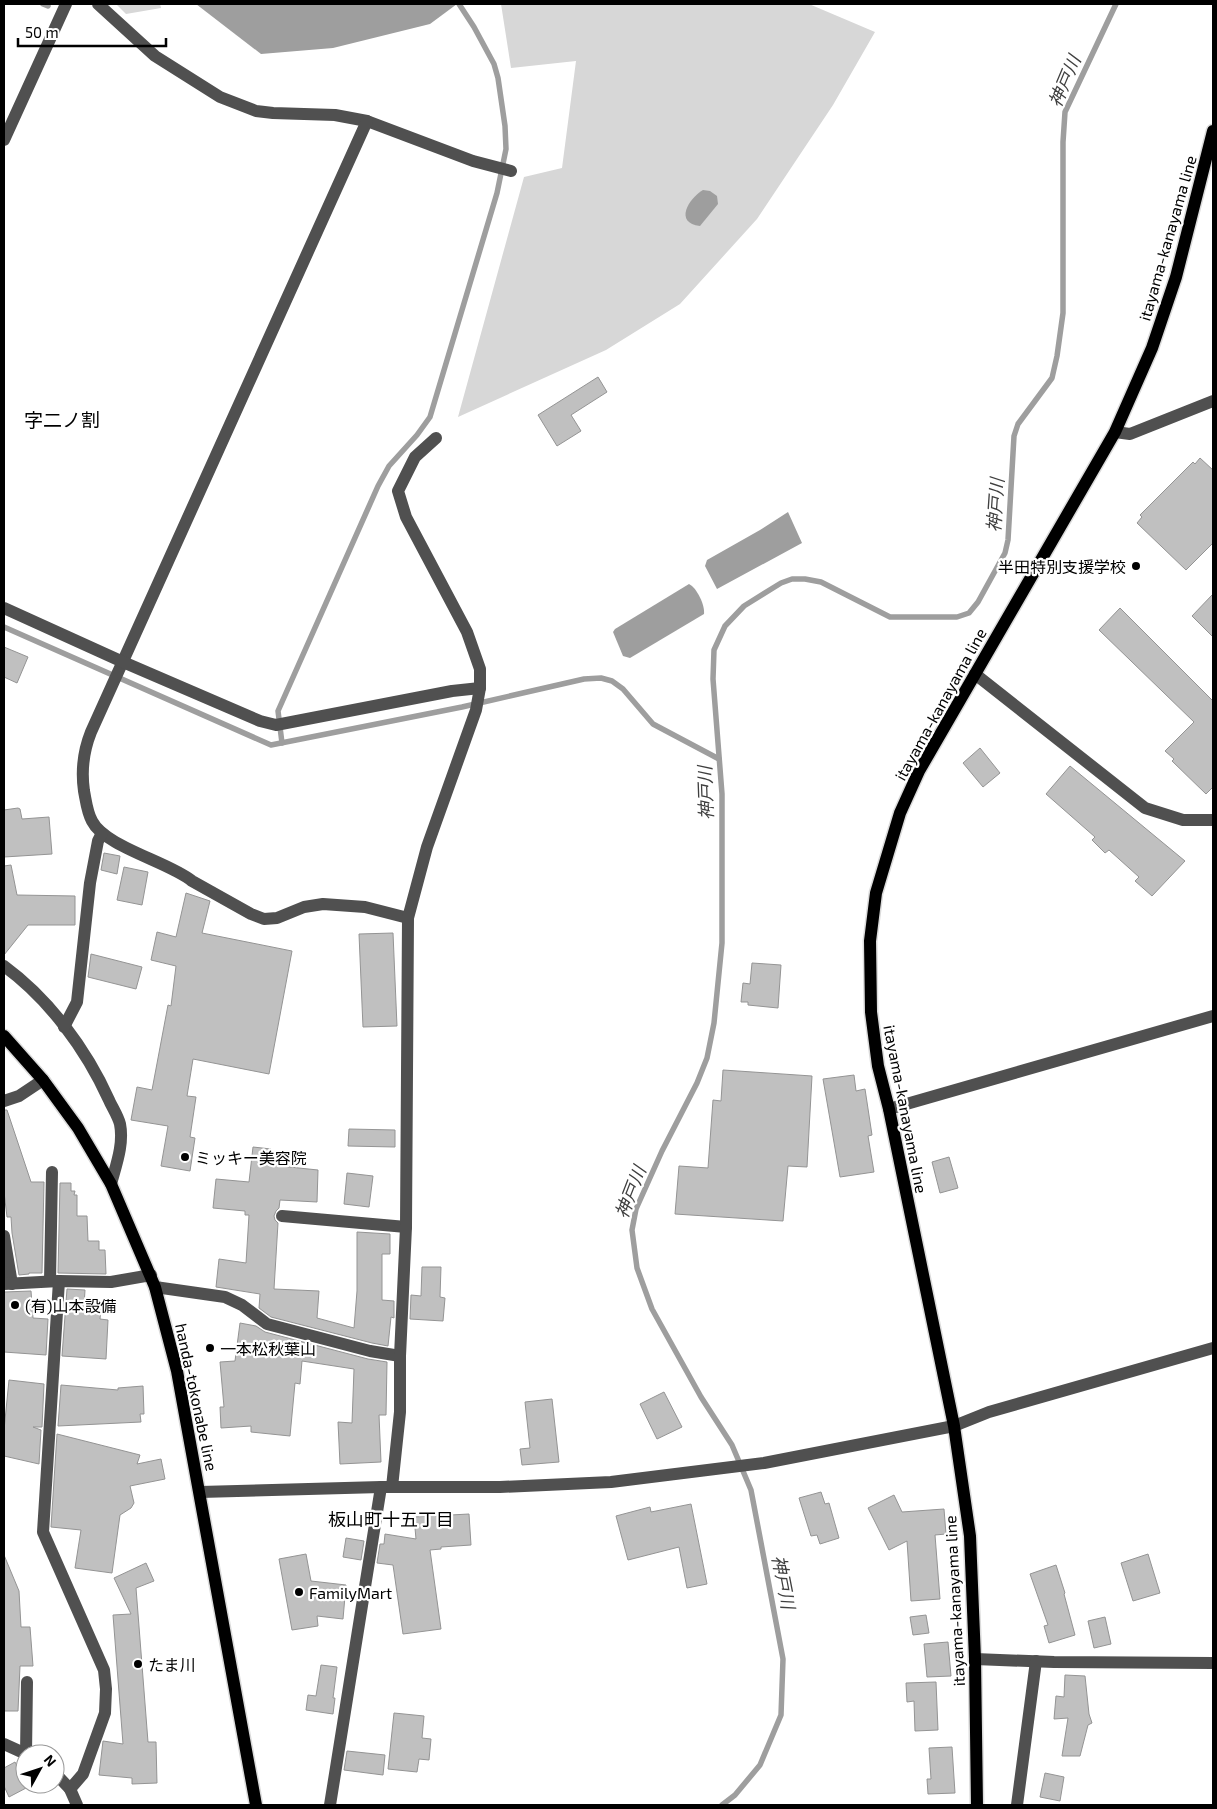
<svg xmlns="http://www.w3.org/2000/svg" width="1217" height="1809" viewBox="0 0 1217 1809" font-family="'Exo 2','Noto Sans JP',sans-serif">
	<rect width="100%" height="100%" fill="#fff"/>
	<g fill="#d7d7d7">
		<path d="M 116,4 L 160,4 L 161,8 L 126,14 Z"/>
		<path d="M 501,4 L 809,4 L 875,32 L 833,105 L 757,219 L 680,304 L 606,350 L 458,417 L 524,177 L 562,168 L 576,61 L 511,68 Z"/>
	</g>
	<g fill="#9e9e9e">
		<path d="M 196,4 L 457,4 L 430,24 L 333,48 L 261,54 Z"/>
		<path d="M 703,190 L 710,191 L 717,196 L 718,204 L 700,226 C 674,223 688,199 703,190 Z"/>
		<path d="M 788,512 L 802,543 L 717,589 L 705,566 L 707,560 L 760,530 Z"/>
		<path d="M 689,584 C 697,588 705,605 704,614 L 630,658 L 623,656 L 613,632 L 615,629 Z"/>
	</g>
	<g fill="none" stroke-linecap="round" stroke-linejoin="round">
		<g stroke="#9e9e9e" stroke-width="5.5">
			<path d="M 43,4 L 48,6"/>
			<path d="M 4,627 L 271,745 L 462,707 L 584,679 L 601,678 L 612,681 L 623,689 L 653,724 L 719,759"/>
			<path d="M 282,743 L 278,711 L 378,486 L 389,466 L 417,435 L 430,417 L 497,193 L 506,149 L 505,126 L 498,78 L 494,64 L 474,27 L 459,4"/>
			<path d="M 722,1805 L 735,1795 L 760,1765 L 781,1715 L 783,1659 L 751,1490 L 732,1445 L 701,1397 L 652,1309 L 637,1268 L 632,1230 L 636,1209 L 662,1151 L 697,1083 L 707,1058 L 714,1023 L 722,943 L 722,794 L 713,679 L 714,650 L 725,626 L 744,606 L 781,583 L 792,579 L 805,579 L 821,582 L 890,617 L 957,617 L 969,613 L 978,602 L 1005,553 L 1008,540 L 1014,436 L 1018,424 L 1052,378 L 1057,356 L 1063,313 L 1063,142 L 1065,112 L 1116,4"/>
		</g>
	</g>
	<g fill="#c0c0c0" stroke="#949494">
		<path d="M 598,377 L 607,392 L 571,415 L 581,431 L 557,446 L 538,415 Z"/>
		<path d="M 1200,458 L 1213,470 L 1213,543 L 1186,570 L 1137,523 L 1142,517 L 1140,515 L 1193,462 L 1195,464 Z"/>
		<path d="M 1213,594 L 1213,637 L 1192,616 Z"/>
		<path d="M 1120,608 L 1213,701 L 1213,787 L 1206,794 L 1172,761 L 1174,759 L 1165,751 L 1194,722 L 1099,630 Z"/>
		<path d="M 4,647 L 28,657 L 17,683 L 4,677 Z"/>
		<path d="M 980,748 L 1000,773 L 983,787 L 963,763 Z"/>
		<path d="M 1070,766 L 1185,861 L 1152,896 L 1135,881 L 1139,877 L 1109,850 L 1105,853 L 1092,840 L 1095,837 L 1046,794 Z"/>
		<path d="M 18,808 L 20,809 L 22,819 L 49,817 L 52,854 L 4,857 L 4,810 Z"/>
		<path d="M 104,853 L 120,856 L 117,874 L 101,870 Z"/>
		<path d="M 11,865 L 17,895 L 75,896 L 75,925 L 28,925 L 4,955 L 4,866 Z"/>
		<path d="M 124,867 L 148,872 L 142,905 L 117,900 Z"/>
		<path d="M 186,893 L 210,901 L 202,933 L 292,951 L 269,1074 L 193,1059 L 187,1096 L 196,1097 L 190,1137 L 195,1138 L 190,1171 L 161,1166 L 168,1126 L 131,1120 L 137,1087 L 152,1090 L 168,1005 L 171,1006 L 176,966 L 151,960 L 157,932 L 176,937 Z"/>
		<path d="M 393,933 L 397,1026 L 363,1027 L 359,934 Z"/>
		<path d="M 91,954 L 142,967 L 136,989 L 88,977 Z"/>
		<path d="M 752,963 L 781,965 L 778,1008 L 748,1005 L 748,1002 L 741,1002 L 743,983 L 750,984 Z"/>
		<path d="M 723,1070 L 812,1076 L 807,1167 L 788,1166 L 783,1221 L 675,1214 L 679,1166 L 708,1168 L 713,1100 L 721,1101 Z"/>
		<path d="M 854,1075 L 856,1091 L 865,1089 L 872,1135 L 868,1136 L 874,1172 L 840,1177 L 823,1079 Z"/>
		<path d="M 4,1110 L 7,1110 L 31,1182 L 44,1182 L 42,1273 L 29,1273 L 29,1274 L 19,1275 L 12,1233 L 11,1217 L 7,1217 L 4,1192 Z"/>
		<path d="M 349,1129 L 395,1130 L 395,1147 L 348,1146 Z"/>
		<path d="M 253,1147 L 271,1149 L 270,1165 L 318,1170 L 317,1202 L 280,1200 L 279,1208 L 276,1211 L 274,1216 L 275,1220 L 278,1223 L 274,1289 L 319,1291 L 317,1318 L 354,1328 L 357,1291 L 357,1232 L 390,1234 L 390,1254 L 382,1254 L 382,1300 L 394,1301 L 394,1318 L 391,1317 L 388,1346 L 372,1343 L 271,1317 L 259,1308 L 260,1294 L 216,1287 L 219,1259 L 246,1263 L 249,1215 L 245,1215 L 245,1211 L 213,1208 L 216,1179 L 249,1182 Z"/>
		<path d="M 949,1157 L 958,1188 L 940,1193 L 932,1162 Z"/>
		<path d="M 347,1173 L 373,1176 L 369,1207 L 344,1204 Z"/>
		<path d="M 60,1183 L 71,1183 L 71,1191 L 75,1191 L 74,1195 L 77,1195 L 77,1216 L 87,1216 L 88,1241 L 99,1241 L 99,1250 L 105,1250 L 106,1274 L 58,1273 Z"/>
		<path d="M 422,1267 L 441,1267 L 440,1297 L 445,1298 L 443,1321 L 410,1319 L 411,1295 L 421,1296 Z"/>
		<path d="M 67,1289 L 85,1290 L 84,1306 L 101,1307 L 100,1319 L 108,1320 L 106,1359 L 62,1356 Z"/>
		<path d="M 31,1291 L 33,1318 L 48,1319 L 46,1355 L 4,1352 L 4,1292 Z"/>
		<path d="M 240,1323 L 256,1326 L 265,1332 L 368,1359 L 387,1362 L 386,1415 L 379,1415 L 381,1462 L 340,1464 L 338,1422 L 352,1423 L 354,1369 L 302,1361 L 300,1384 L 295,1383 L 290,1436 L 251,1432 L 251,1426 L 221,1428 L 220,1407 L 224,1407 L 220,1362 L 235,1361 Z"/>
		<path d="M 9,1380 L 44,1384 L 42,1427 L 33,1427 L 41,1430 L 39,1464 L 4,1456 L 4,1430 Z"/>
		<path d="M 61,1385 L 118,1390 L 118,1388 L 143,1386 L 144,1414 L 140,1414 L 141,1422 L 58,1426 Z"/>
		<path d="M 664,1392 L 682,1427 L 657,1439 L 640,1404 Z"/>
		<path d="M 552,1399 L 559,1462 L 522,1465 L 520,1449 L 530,1448 L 525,1402 Z"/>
		<path d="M 57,1434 L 140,1455 L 137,1464 L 161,1459 L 165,1479 L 130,1486 L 134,1503 L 131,1508 L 120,1515 L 112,1573 L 75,1568 L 81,1530 L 51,1527 Z"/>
		<path d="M 821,1492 L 825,1504 L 829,1503 L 839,1538 L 820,1544 L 817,1535 L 811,1536 L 799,1498 Z"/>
		<path d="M 894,1495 L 902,1512 L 944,1509 L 946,1534 L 935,1535 L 940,1599 L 911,1601 L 907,1541 L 889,1550 L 868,1508 Z"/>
		<path d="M 691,1504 L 707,1584 L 687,1588 L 679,1547 L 628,1560 L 616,1516 L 650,1507 L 651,1512 Z"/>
		<path d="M 469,1514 L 471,1545 L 441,1547 L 441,1549 L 430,1550 L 441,1629 L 403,1634 L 393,1565 L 377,1563 L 380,1544 L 384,1544 L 385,1534 L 416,1539 L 414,1517 Z"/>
		<path d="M 346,1538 L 364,1541 L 361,1560 L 343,1557 Z"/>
		<path d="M 306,1554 L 311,1581 L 346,1585 L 343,1619 L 317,1616 L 318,1626 L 292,1630 L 279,1559 Z"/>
		<path d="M 1148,1554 L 1160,1593 L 1133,1601 L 1121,1563 Z"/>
		<path d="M 4,1555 L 19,1591 L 21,1627 L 30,1627 L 33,1666 L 20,1666 L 18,1711 L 4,1711 Z"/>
		<path d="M 146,1563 L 154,1581 L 136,1588 L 148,1742 L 156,1742 L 157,1783 L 132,1784 L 132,1778 L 99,1775 L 103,1741 L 123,1744 L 113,1615 L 131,1614 L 114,1578 Z"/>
		<path d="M 1056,1565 L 1065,1593 L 1064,1594 L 1075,1635 L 1049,1643 L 1044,1626 L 1048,1625 L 1030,1574 Z"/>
		<path d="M 926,1615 L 929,1633 L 913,1635 L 910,1617 Z"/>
		<path d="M 1105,1617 L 1111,1644 L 1094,1648 L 1088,1621 Z"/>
		<path d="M 948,1642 L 951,1676 L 927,1677 L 924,1644 Z"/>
		<path d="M 321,1665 L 337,1667 L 333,1698 L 335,1698 L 333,1714 L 306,1710 L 308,1695 L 316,1696 Z"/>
		<path d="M 1065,1675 L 1085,1676 L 1089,1714 L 1092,1723 L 1088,1725 L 1080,1756 L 1062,1756 L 1068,1718 L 1054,1719 L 1056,1696 L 1064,1697 Z"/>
		<path d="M 936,1682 L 938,1730 L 915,1731 L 914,1701 L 907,1702 L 906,1683 Z"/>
		<path d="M 394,1713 L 424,1716 L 422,1738 L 431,1739 L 429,1760 L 419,1759 L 417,1772 L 388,1769 Z"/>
		<path d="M 952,1747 L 955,1793 L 928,1794 L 927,1779 L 931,1779 L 929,1748 Z"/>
		<path d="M 347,1751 L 385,1755 L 383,1775 L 344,1770 Z"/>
		<path d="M 15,1762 L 25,1781 L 25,1784 L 28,1787 L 9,1797 L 4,1786 L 4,1768 Z"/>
		<path d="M 1045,1773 L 1064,1777 L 1060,1801 L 1040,1797 Z"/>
	</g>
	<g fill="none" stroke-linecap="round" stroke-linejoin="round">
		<g stroke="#dbdbdb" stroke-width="15">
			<g id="major">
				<path d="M 4,1036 L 43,1080 L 78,1128 L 111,1184 L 155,1287 L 177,1371 L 256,1805"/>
				<path d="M 977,1805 L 975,1659 L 970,1536 L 954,1426 L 889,1109 L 878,1066 L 871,1012 L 870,941 L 876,893 L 900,813 L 919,771 L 1115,432 L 1152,348 L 1176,277 L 1213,131"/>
			</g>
		</g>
		<g stroke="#505050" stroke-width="12">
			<path d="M 98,4 L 155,56 L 220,97 L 256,111 L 273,113 L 335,115 L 367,121 L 473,161 L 511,171"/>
			<path d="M 367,121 L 91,732 C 83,752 81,770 84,791 C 86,801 87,812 92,821 C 105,847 169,862 192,881 L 251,914 L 264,919 L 277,918 L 304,907 L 323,904 L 365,907 L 408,918"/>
			<path d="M 4,140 L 66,4"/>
			<path d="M 1115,432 L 1130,434 L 1213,401"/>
			<path d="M 4,608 L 123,662 L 260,721 L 276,725 L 452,691 L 480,688"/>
			<path d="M 975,674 L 1145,808 L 1183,820 L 1213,820"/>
			<path d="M 4,966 C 49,999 86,1049 109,1100 C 112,1107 118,1116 120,1124 C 124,1144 116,1165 111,1184"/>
			<path d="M 64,1027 L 77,1002 L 90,883 L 98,841 L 102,833"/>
			<path d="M 4,1101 L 19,1096 L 43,1080"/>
			<path d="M 889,1109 L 1213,1016"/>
			<path d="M 282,1216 L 406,1227"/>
			<path d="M 4,1236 L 12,1284"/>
			<path d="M 50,1281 L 52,1172"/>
			<path d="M 59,1281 L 43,1532 L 104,1670 L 106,1689 L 105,1713 L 83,1774 L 70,1789"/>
			<path d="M 4,1284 L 59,1281 L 111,1282 L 151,1275"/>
			<path d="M 155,1287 L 225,1297 L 242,1305 L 267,1324 L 370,1351 L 400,1356"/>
			<path d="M 392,1487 L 400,1412 L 400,1356 L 406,1227 L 408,918 L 427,847 L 476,710 L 480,688 L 480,669 L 467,632 L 406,517 L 398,491 L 415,457 L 436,438"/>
			<path d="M 200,1492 L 381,1487 L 500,1487 L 611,1482 L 764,1463 L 954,1426 L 989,1412 L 1213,1348"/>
			<path d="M 975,1659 L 1054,1662 L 1213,1663"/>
			<path d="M 4,1744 L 26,1754"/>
			<path d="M 26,1754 L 27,1682"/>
			<path d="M 55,1773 L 70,1789 L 77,1805"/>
			<path d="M 330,1805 L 381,1487"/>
			<path d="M 1017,1805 L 1036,1661"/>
		</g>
		<use href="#major" stroke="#000" stroke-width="12"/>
	</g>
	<g fill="#000" stroke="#fff" stroke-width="2">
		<circle cx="1136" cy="566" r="5"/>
		<circle cx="185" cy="1157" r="5"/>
		<circle cx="15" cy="1305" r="5"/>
		<circle cx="210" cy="1348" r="5"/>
		<circle cx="299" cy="1592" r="5"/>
		<circle cx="138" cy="1664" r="5"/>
	</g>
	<g text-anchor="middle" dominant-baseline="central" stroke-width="4.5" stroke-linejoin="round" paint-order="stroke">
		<g font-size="16" fill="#000" stroke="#fff">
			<text transform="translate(1167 238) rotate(-74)">itayama-kanayama line</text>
			<text transform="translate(940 704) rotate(-61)">itayama-kanayama line</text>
			<text transform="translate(906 1109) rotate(79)">itayama-kanayama line</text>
			<text transform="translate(197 1397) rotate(78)">handa-tokonabe line</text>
			<text transform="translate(954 1601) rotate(-93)">itayama-kanayama line</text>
		</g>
		<g font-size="16" fill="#000" stroke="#fff" text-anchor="start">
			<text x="1126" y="566" text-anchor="end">半田特別支援学校</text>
			<text x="195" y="1157">ミッキー美容院</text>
			<text x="25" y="1305">(有)山本設備</text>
			<text x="220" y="1348">一本松秋葉山</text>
			<text x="309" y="1592">FamilyMart</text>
			<text x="148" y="1664">たま川</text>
		</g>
		<g font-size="18" font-style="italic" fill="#3f3f3f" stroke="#fff">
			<text transform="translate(1064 81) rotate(-67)">神戸川</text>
			<text transform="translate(995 505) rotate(-86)">神戸川</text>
			<text transform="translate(705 793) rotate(-92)">神戸川</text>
			<text transform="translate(630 1192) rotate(-69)">神戸川</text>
			<text transform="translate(784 1582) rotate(79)">神戸川</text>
		</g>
		<g font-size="18" fill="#000" stroke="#fff">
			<text x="391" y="1519">板山町十五丁目</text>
		</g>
		<g font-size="19" fill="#000" stroke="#fff">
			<text x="62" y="419">字二ノ割</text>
		</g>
	</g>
	<rect width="1217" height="1809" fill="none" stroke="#000000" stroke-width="10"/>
	<g transform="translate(40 1769) rotate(50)"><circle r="24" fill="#ffffff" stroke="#999999"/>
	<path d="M0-4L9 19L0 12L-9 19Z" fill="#000000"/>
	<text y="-8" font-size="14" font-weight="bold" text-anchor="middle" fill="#000000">N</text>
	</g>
	<path d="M18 38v8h148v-8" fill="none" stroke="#000000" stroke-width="2.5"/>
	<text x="25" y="38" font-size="15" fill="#000000" stroke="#ffffff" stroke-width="4" paint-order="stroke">50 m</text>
</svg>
